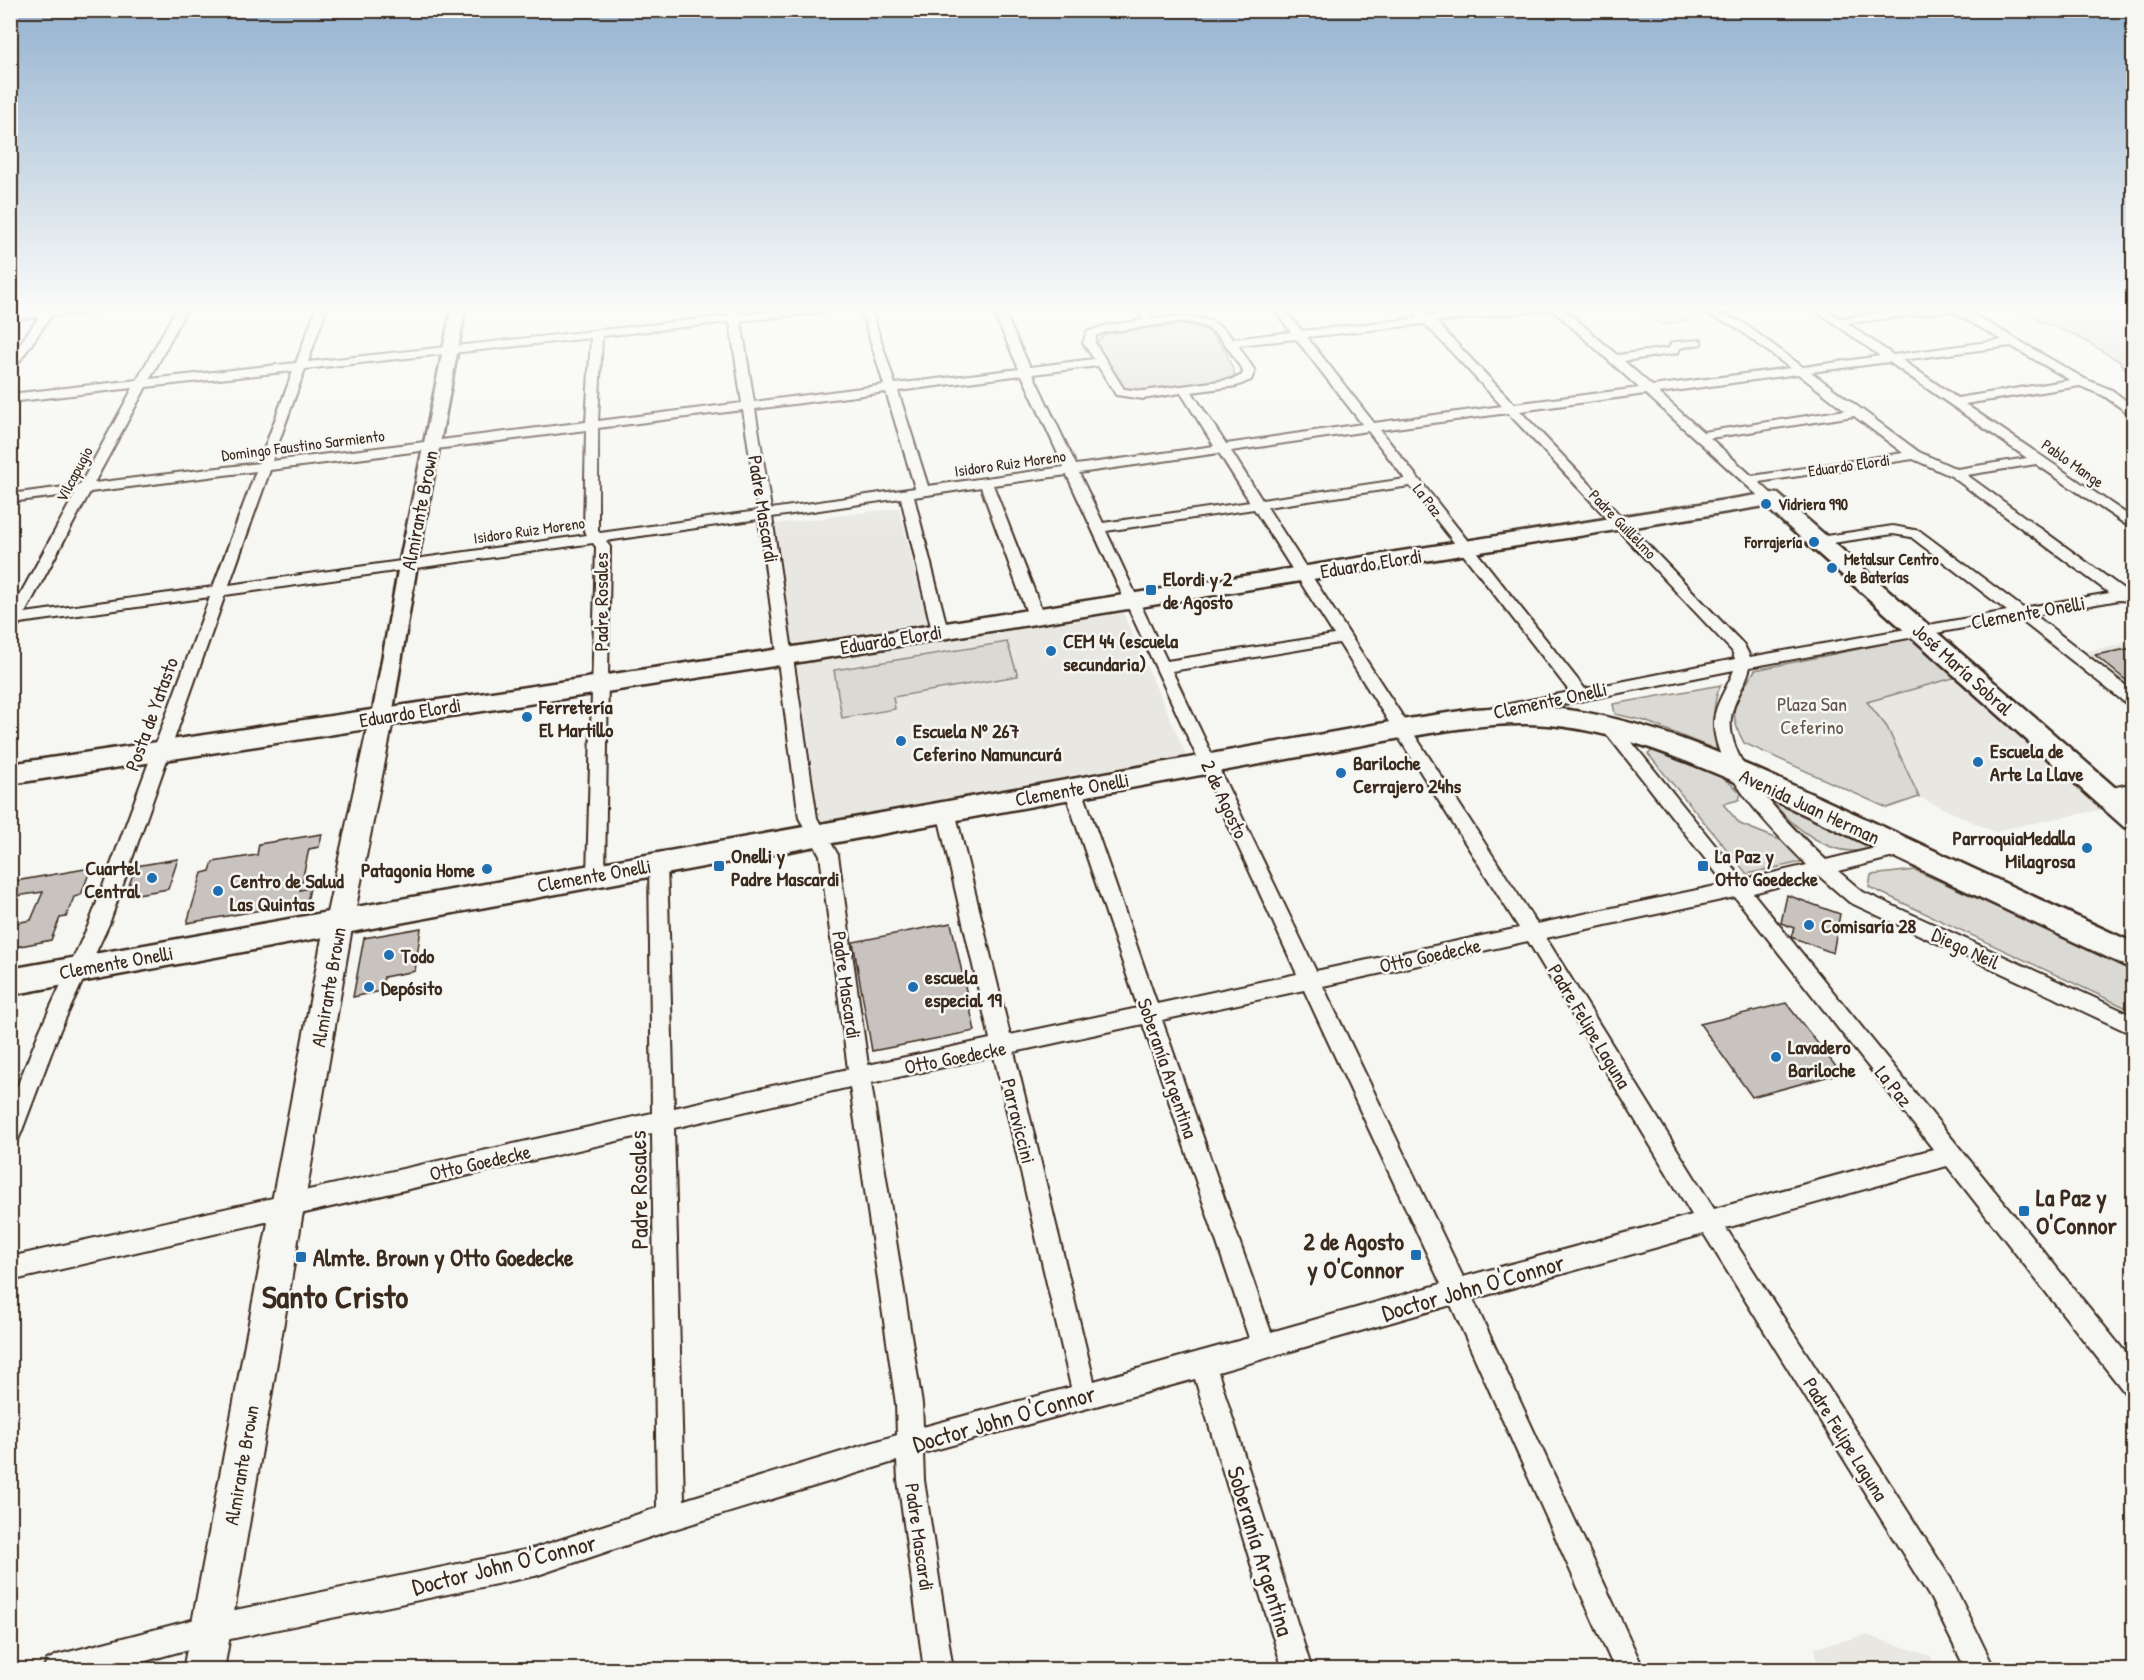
<svg xmlns="http://www.w3.org/2000/svg" width="2144" height="1680" viewBox="0 0 2144 1680" font-family="'Patrick Hand',sans-serif">
	<rect width="100%" height="100%" fill="#f6f6f2"/>
	<filter id="ink" filterUnits="userSpaceOnUse"><feTurbulence type="fractalNoise" baseFrequency=".0167" numOctaves="2"/><feDisplacementMap in="SourceGraphic" scale="12" xChannelSelector="R" yChannelSelector="G"/><feConvolveMatrix kernelMatrix="1 2 1 2 8 2 1 2 1" color-interpolation-filters="sRGB"/></filter>
	<g filter="url(#ink)">
		<g fill="#e8e7e2">
			<path d="M 899,508 L 929,626 L 793,647 L 776,524 Z"/>
			<path d="M 1123,613 L 1189,761 L 821,827 L 797,664 Z"/>
			<path d="M 2133,642 L 2133,692 L 2083,652 Z"/>
			<path d="M 1957,677 L 2105,809 L 2003,829 L 1997,833 L 1919,797 L 1887,727 L 1866,702 Z"/>
			<path d="M 1865,1635 L 1931,1656 L 1933,1669 L 1818,1669 L 1815,1648 Z"/>
		</g>
		<g fill="#dad9d3" stroke="#8a8278" stroke-width="1.5">
			<path d="M 1678,306 L 1697,318 L 1662,325 L 1642,312 Z"/>
			<path d="M 2006,306 L 2133,306 L 2133,379 L 2119,361 L 2075,335 L 2038,321 L 2037,316 Z"/>
			<path d="M 1184,324 L 1208,330 L 1225,350 L 1235,375 L 1227,380 L 1146,393 L 1119,386 L 1094,345 L 1106,334 Z"/>
			<path d="M 1913,638 L 1957,677 L 1867,702 L 1887,727 L 1919,797 L 1887,808 L 1744,743 C 1725,708 1736,701 1755,670 Z"/>
			<path d="M 1007,642 L 1018,676 L 893,697 L 895,709 L 842,718 L 834,670 Z"/>
			<path d="M 1721,685 C 1710,705 1715,727 1716,750 L 1645,721 L 1615,714 L 1613,704 Z"/>
			<path d="M 1653,750 C 1682,758 1719,770 1741,793 L 1739,800 L 1723,804 L 1740,824 L 1788,843 L 1803,858 L 1801,862 L 1747,874 L 1648,754 Z"/>
			<path d="M 1767,794 L 1864,841 L 1871,847 C 1834,864 1787,823 1767,794 Z"/>
			<path d="M 1915,870 L 2133,969 L 2133,1011 L 1869,887 L 1871,875 Z"/>
		</g>
		<g fill="#c8c3be" stroke="#3b2a1e" stroke-width="1.5">
			<path d="M 2133,648 L 2133,686 L 2095,655 Z"/>
			<path d="M 322,834 L 319,847 L 309,849 L 300,890 L 310,888 L 307,902 L 187,923 L 202,873 L 210,871 L 213,862 L 257,855 L 259,844 Z"/>
			<path d="M 178,859 L 168,889 L 125,896 L 136,866 Z"/>
			<path d="M 91,868 L 81,895 L 74,897 L 66,917 L 60,918 L 51,940 L 10,948 L 10,924 L 31,920 L 43,892 L 10,897 L 10,882 Z"/>
			<path d="M 1787,895 L 1840,914 L 1833,953 L 1791,937 L 1794,928 L 1781,923 Z"/>
			<path d="M 951,923 L 975,1031 L 872,1051 L 853,942 Z"/>
			<path d="M 421,928 L 415,971 L 384,977 L 381,991 L 353,997 L 364,938 Z"/>
			<path d="M 1786,1003 L 1841,1073 L 1752,1097 L 1700,1024 Z"/>
		</g>
		<g fill="none" stroke-linecap="round" stroke-linejoin="round">
			<g stroke="#3b2a1e" stroke-width="4">
				<g id="minor">
					<path d="M 47,306 L 57,306 L 56,309 L 90,306 L 125,306 L 120,309 L 51,316 L 14,369 L 10,370 L 10,358 L 39,317 L 10,320 L 10,314 L 44,310 Z"/>
					<path d="M 178,306 L 188,306 L 150,379 L 296,363 L 317,306 L 327,306 L 308,362 L 729,316 L 728,306 L 738,306 L 740,315 L 821,306 L 854,306 L 849,309 L 741,321 L 754,402 L 884,385 L 860,306 L 870,306 L 895,384 L 1019,369 L 991,306 L 1001,306 L 1030,367 L 1094,359 L 1083,343 L 1087,332 L 1104,326 L 1143,320 L 1134,306 L 1144,306 L 1154,319 C 1185,315 1212,312 1233,339 L 1291,332 L 1271,306 L 1282,306 L 1302,331 L 1419,318 L 1409,306 L 1420,306 L 1430,316 L 1524,306 L 1561,306 L 1617,355 L 1669,348 L 1671,343 L 1675,342 L 1701,340 L 1701,344 L 1680,348 L 1678,353 L 1624,361 L 1652,386 L 1790,368 L 1734,326 L 1687,306 L 1701,306 L 1708,308 L 1748,306 L 1747,308 L 1720,313 L 1742,322 L 1803,367 L 1880,356 L 1810,306 L 1822,306 L 1839,318 L 1936,306 L 1959,306 L 2085,379 L 2112,390 L 2134,407 L 2134,417 L 2104,396 L 2080,386 L 1965,404 L 2134,519 L 2134,530 L 2036,464 L 1967,475 L 2125,590 L 2134,589 L 2131,601 L 2119,600 L 2035,615 L 2134,692 L 2134,706 L 2128,705 L 2018,618 L 1750,667 C 1746,685 1733,700 1731,718 C 1725,764 1795,831 1826,860 L 1900,842 L 1906,844 L 1909,849 L 1906,854 L 1838,871 L 1863,892 L 2134,1016 L 2134,1035 L 1849,902 L 1819,876 L 1753,893 L 2134,1363 L 2134,1396 L 2125,1393 L 1947,1166 L 1726,1228 L 1951,1579 L 1995,1670 L 1966,1670 L 1931,1599 L 1704,1234 L 1473,1299 L 1644,1670 L 1615,1670 L 1451,1305 L 1218,1372 L 1312,1670 L 1283,1670 L 1195,1379 L 923,1453 L 924,1480 L 953,1670 L 924,1670 L 898,1480 L 897,1461 L 671,1530 L 535,1576 L 211,1643 L 113,1670 L 43,1670 L 47,1660 L 57,1655 L 211,1615 L 535,1548 L 657,1508 L 652,1133 L 10,1281 L 10,1257 L 652,1113 L 649,863 L 652,858 L 658,856 L 664,858 L 667,863 L 674,1108 L 848,1069 L 820,855 L 799,818 L 759,519 L 606,541 L 610,547 L 605,875 L 603,880 L 596,882 L 589,880 L 587,875 L 596,547 L 593,543 L 225,595 L 109,924 L 60,1030 L 21,1133 L 18,1140 L 10,1143 L 10,1104 L 40,1030 L 89,924 L 210,597 L 20,623 L 16,629 L 10,631 L 10,613 L 75,494 L 10,502 L 10,494 L 80,485 L 133,388 L 10,402 L 10,394 L 137,380 ZM 1552,309 L 1639,388 L 1514,404 L 1436,322 ZM 1951,311 L 2002,340 L 1893,355 L 1847,323 ZM 730,322 L 742,403 L 598,421 L 602,336 ZM 1180,322 C 1217,323 1225,344 1243,371 L 1242,375 L 1234,379 L 1143,391 L 1124,389 L 1095,343 L 1096,336 L 1106,332 ZM 1425,324 L 1502,406 L 1374,423 L 1307,337 ZM 591,338 L 586,422 L 272,461 L 305,369 ZM 1296,339 L 1362,424 L 1226,444 L 1192,392 L 1237,386 L 1251,380 L 1255,371 L 1238,345 ZM 2011,346 L 2070,380 L 1957,398 L 1902,360 ZM 1889,362 L 2027,458 L 1957,469 L 1919,452 L 1811,372 ZM 1098,366 L 1116,395 L 1143,399 L 1181,393 L 1214,446 L 1076,465 L 1033,374 ZM 293,371 L 259,463 L 94,483 L 146,387 ZM 1798,374 L 1845,410 L 1703,432 L 1659,393 ZM 1022,375 L 1064,467 L 928,486 L 898,391 ZM 886,392 L 915,488 L 771,509 L 755,409 ZM 1646,394 L 1765,502 L 1770,503 L 1777,499 L 1759,482 L 1913,459 L 1951,476 L 2109,593 L 2023,608 L 1920,531 L 1893,526 L 1819,537 L 1812,541 L 1814,544 L 1819,545 L 1893,534 L 1911,537 L 2007,611 L 1750,657 L 1744,645 L 1520,411 ZM 743,410 L 758,511 L 600,533 L 598,531 L 598,428 ZM 1508,413 L 1732,651 L 1735,659 L 1585,689 L 1380,430 ZM 1854,416 L 1903,453 L 1752,476 L 1710,438 ZM 586,430 L 584,531 L 587,535 L 229,585 L 270,470 ZM 1368,431 L 1405,479 L 1262,500 L 1231,451 ZM 1219,453 L 1250,502 L 1103,523 L 1079,473 ZM 256,471 L 213,587 L 25,613 L 90,492 ZM 1067,475 L 1297,974 L 1157,1004 L 1082,789 L 1079,785 L 1073,783 L 1067,785 L 1064,789 L 1138,1008 L 1010,1035 L 955,811 L 952,806 L 946,804 L 940,806 L 937,811 L 990,1039 L 868,1065 L 838,855 L 817,818 L 772,517 L 901,498 L 932,631 L 940,636 L 948,631 L 914,497 L 981,487 L 1028,616 L 1036,621 L 1044,616 L 993,485 ZM 1410,486 L 1570,692 L 1479,710 L 1477,714 L 1479,718 L 1485,720 L 1734,670 C 1728,687 1715,703 1714,721 C 1712,771 1774,832 1807,865 L 1743,880 L 1618,725 L 1606,725 L 1604,729 L 1606,733 L 1725,884 L 1537,924 L 1267,507 ZM 1254,509 L 1334,635 L 1167,661 L 1106,531 ZM 1339,643 L 1519,928 L 1316,971 L 1172,671 ZM 1735,897 L 1933,1149 L 1714,1209 L 1546,938 ZM 1528,941 L 1692,1215 L 1463,1277 L 1323,986 ZM 1304,990 L 1441,1284 L 1271,1332 L 1162,1020 ZM 1143,1024 L 1249,1338 L 1094,1381 L 1014,1052 ZM 994,1056 L 1071,1387 L 923,1427 L 922,1404 L 871,1083 ZM 850,1087 L 896,1404 L 897,1435 L 684,1500 L 674,1128 Z"/>
					<path d="M 2134,783 L 2134,795 L 2105,801 L 2099,799 L 2096,795 L 2099,791 Z"/>
				</g>
			</g>
			<g stroke="#3b2a1e" stroke-width="5">
				<path id="tertiary" d="M 452,306 L 466,306 L 417,565 L 392,716 L 389,721 L 382,723 L 375,721 L 372,716 L 399,565 Z"/>
			</g>
			<g stroke="#3b2a1e" stroke-width="4">
				<path id="secondary" d="M 382,708 L 390,710 L 394,716 L 353,922 L 224,1670 L 183,1670 L 325,922 L 370,716 L 374,710 Z"/>
			</g>
			<g stroke="#3b2a1e" stroke-width="5">
				<g id="primary">
					<path d="M 1770,493 L 1778,494 L 2134,804 L 2134,830 L 2124,827 L 1765,506 L 787,664 L 10,784 L 10,764 L 787,648 Z"/>
					<path d="M 1529,706 C 1647,712 1756,769 1862,817 C 1952,859 2043,901 2134,943 L 2134,970 L 1729,779 C 1665,752 1598,725 1528,724 C 1485,723 1443,731 1401,738 L 10,995 L 10,969 L 1401,720 L 1474,709 Z"/>
				</g>
			</g>
			<use href="#minor" fill="#f6f6f2" fill-rule="evenodd"/>
			<use href="#tertiary" fill="#f6f6f2" fill-rule="evenodd"/>
			<use href="#secondary" fill="#f6f6f2" fill-rule="evenodd"/>
			<use href="#primary" fill="#f6f6f2" fill-rule="evenodd"/>
		</g>
	</g>
	<linearGradient id="sky" x2="0" y2="1"><stop stop-color="#94b2cf"/><stop offset="0.57" stop-color="#fbfbf9"/><stop offset="1" stop-color="#fbfbf9" stop-opacity="0"/></linearGradient>
	<rect width="2144" height="541" fill="url(#sky)"/>
	<g fill="#1f6fb2" stroke="#f6f6f2" stroke-width="2">
		<circle cx="1766" cy="504" r="6"/>
		<circle cx="1814" cy="542" r="6"/>
		<circle cx="1832" cy="568" r="6"/>
		<rect x="1145" y="584" width="12" height="12" rx="3"/>
		<circle cx="1051" cy="651" r="6"/>
		<circle cx="527" cy="717" r="6"/>
		<circle cx="901" cy="741" r="6"/>
		<circle cx="1978" cy="762" r="6"/>
		<circle cx="1341" cy="773" r="6"/>
		<circle cx="2087" cy="848" r="6"/>
		<rect x="713" y="860" width="12" height="12" rx="3"/>
		<rect x="1697" y="860" width="12" height="12" rx="3"/>
		<circle cx="487" cy="869" r="6"/>
		<circle cx="152" cy="878" r="6"/>
		<circle cx="218" cy="891" r="6"/>
		<circle cx="1809" cy="925" r="6"/>
		<circle cx="389" cy="955" r="6"/>
		<circle cx="369" cy="987" r="6"/>
		<circle cx="913" cy="987" r="6"/>
		<circle cx="1776" cy="1057" r="6"/>
		<rect x="2018" y="1205" width="12" height="12" rx="3"/>
		<rect x="1410" y="1249" width="12" height="12" rx="3"/>
		<rect x="295" y="1251" width="12" height="12" rx="3"/>
	</g>
	<g text-anchor="middle" dominant-baseline="central" stroke-width="5" stroke-linejoin="round" paint-order="stroke">
		<g font-size="16" fill="#3b2a1e" stroke="#f6f6f2">
			<text transform="translate(303 445) rotate(-7)">Domingo Faustino Sarmiento</text>
			<text transform="translate(1010 463) rotate(-8)">Isidoro Ruiz Moreno</text>
			<text transform="translate(2073 463) rotate(35)">Pablo Mange</text>
			<text transform="translate(1849 465) rotate(-8)">Eduardo Elordi</text>
			<text transform="translate(74 474) rotate(-62)">Vilcapugio</text>
			<text transform="translate(1428 500) rotate(52)">La Paz</text>
			<text transform="translate(1623 524) rotate(46)">Padre Guillelmo</text>
			<text transform="translate(529 530) rotate(-8)">Isidoro Ruiz Moreno</text>
		</g>
		<g font-size="16" font-weight="bold" fill="#3b2a1e" stroke="#f6f6f2" text-anchor="start">
			<text x="1778" y="504">Vidriera 990</text>
			<text x="1802" y="542" text-anchor="end">Forrajería</text>
			<text x="1844" y="559">Metalsur Centro<tspan x="1844" dy="18">de Baterías</tspan></text>
		</g>
		<g font-size="20" fill="#3b2a1e" stroke="#f6f6f2">
			<text transform="translate(764 509) rotate(81)">Padre Mascardi</text>
			<text transform="translate(419 510) rotate(-79)">Almirante Brown</text>
			<text transform="translate(1371 563) rotate(-9)">Eduardo Elordi</text>
			<text transform="translate(600 602) rotate(-90)">Padre Rosales</text>
			<text transform="translate(2028 612) rotate(-10)">Clemente Onelli</text>
			<text transform="translate(891 639) rotate(-9)">Eduardo Elordi</text>
			<text transform="translate(1963 669) rotate(42)">José María Sobral</text>
			<text transform="translate(1550 700) rotate(-12)">Clemente Onelli</text>
			<text transform="translate(410 712) rotate(-9)">Eduardo Elordi</text>
			<text transform="translate(151 714) rotate(-70)">Posta de Yatasto</text>
			<text transform="translate(1072 789) rotate(-10)">Clemente Onelli</text>
			<text transform="translate(1225 799) rotate(65)">2 de Agosto</text>
			<text transform="translate(1810 806) rotate(25)">Avenida Juan Herman</text>
			<text transform="translate(594 875) rotate(-10)">Clemente Onelli</text>
			<text transform="translate(1966 948) rotate(25)">Diego Neil</text>
			<text transform="translate(1430 955) rotate(-12)">Otto Goedecke</text>
			<text transform="translate(116 962) rotate(-10)">Clemente Onelli</text>
			<text transform="translate(847 985) rotate(82)">Padre Mascardi</text>
			<text transform="translate(328 987) rotate(-80)">Almirante Brown</text>
			<text transform="translate(1590 1026) rotate(59)">Padre Felipe Laguna</text>
			<text transform="translate(955 1057) rotate(-11)">Otto Goedecke</text>
			<text transform="translate(1168 1068) rotate(71)">Soberanía Argentina</text>
			<text transform="translate(1894 1086) rotate(51)">La Paz</text>
			<text transform="translate(1019 1121) rotate(76)">Parraviccini</text>
			<text transform="translate(480 1162) rotate(-13)">Otto Goedecke</text>
			<text transform="translate(1846 1439) rotate(58)">Padre Felipe Laguna</text>
			<text transform="translate(241 1465) rotate(-80)">Almirante Brown</text>
			<text transform="translate(920 1537) rotate(82)">Padre Mascardi</text>
		</g>
		<g font-size="20" font-weight="bold" fill="#3b2a1e" stroke="#f6f6f2" text-anchor="start">
			<text x="1163" y="578">Elordi y 2<tspan x="1163" dy="23">de Agosto</tspan></text>
			<text x="1063" y="640">CEM 44 (escuela<tspan x="1063" dy="23">secundaria)</tspan></text>
			<text x="539" y="706">Ferretería<tspan x="539" dy="23">El Martillo</tspan></text>
			<text x="913" y="730">Escuela Nº 267<tspan x="913" dy="23">Ceferino Namuncurá</tspan></text>
			<text x="1990" y="750">Escuela de<tspan x="1990" dy="23">Arte La Llave</tspan></text>
			<text x="1353" y="762">Bariloche<tspan x="1353" dy="23">Cerrajero 24hs</tspan></text>
			<text x="2075" y="837" text-anchor="end">ParroquiaMedalla<tspan x="2075" dy="23">Milagrosa</tspan></text>
			<text x="731" y="855">Onelli y<tspan x="731" dy="23">Padre Mascardi</tspan></text>
			<text x="1715" y="855">La Paz y<tspan x="1715" dy="23">Otto Goedecke</tspan></text>
			<text x="140" y="867" text-anchor="end">Cuartel<tspan x="140" dy="23">Central</tspan></text>
			<text x="475" y="869" text-anchor="end">Patagonia Home</text>
			<text x="230" y="880">Centro de Salud<tspan x="230" dy="23">Las Quintas</tspan></text>
			<text x="1821" y="925">Comisaría 28</text>
			<text x="401" y="955">Todo</text>
			<text x="925" y="976">escuela<tspan x="925" dy="23">especial 19</tspan></text>
			<text x="381" y="987">Depósito</text>
			<text x="1788" y="1046">Lavadero<tspan x="1788" dy="23">Bariloche</tspan></text>
		</g>
		<g font-size="20" fill="#63564b" stroke="#f6f6f2">
			<text x="1812" y="703">Plaza San<tspan x="1812" dy="23">Ceferino</tspan></text>
		</g>
		<g font-size="24" fill="#3b2a1e" stroke="#f6f6f2">
			<text transform="translate(638 1190) rotate(-91)">Padre Rosales</text>
			<text transform="translate(1473 1287) rotate(-16)">Doctor John O'Connor</text>
			<text transform="translate(1004 1418) rotate(-16)">Doctor John O'Connor</text>
			<text transform="translate(1261 1551) rotate(73)">Soberanía Argentina</text>
			<text transform="translate(504 1564) rotate(-14)">Doctor John O'Connor</text>
		</g>
		<g font-size="24" font-weight="bold" fill="#3b2a1e" stroke="#f6f6f2" text-anchor="start">
			<text x="2036" y="1197">La Paz y<tspan x="2036" dy="28">O'Connor</tspan></text>
			<text x="1404" y="1241" text-anchor="end">2 de Agosto<tspan x="1404" dy="28">y O'Connor</tspan></text>
			<text x="313" y="1257">Almte. Brown y Otto Goedecke</text>
		</g>
		<g font-size="32" font-weight="bold" fill="#3b2a1e" stroke="#f6f6f2">
			<text x="335" y="1296">Santo Cristo</text>
		</g>
	</g>
	<rect width="2144" height="1680" fill="none" stroke="#f6f6f2" stroke-width="36"/>
	<rect x="18" y="18" width="2108" height="1644" fill="none" stroke="#3b2a1e" stroke-width="2" filter="url(#ink)"/>
</svg>
